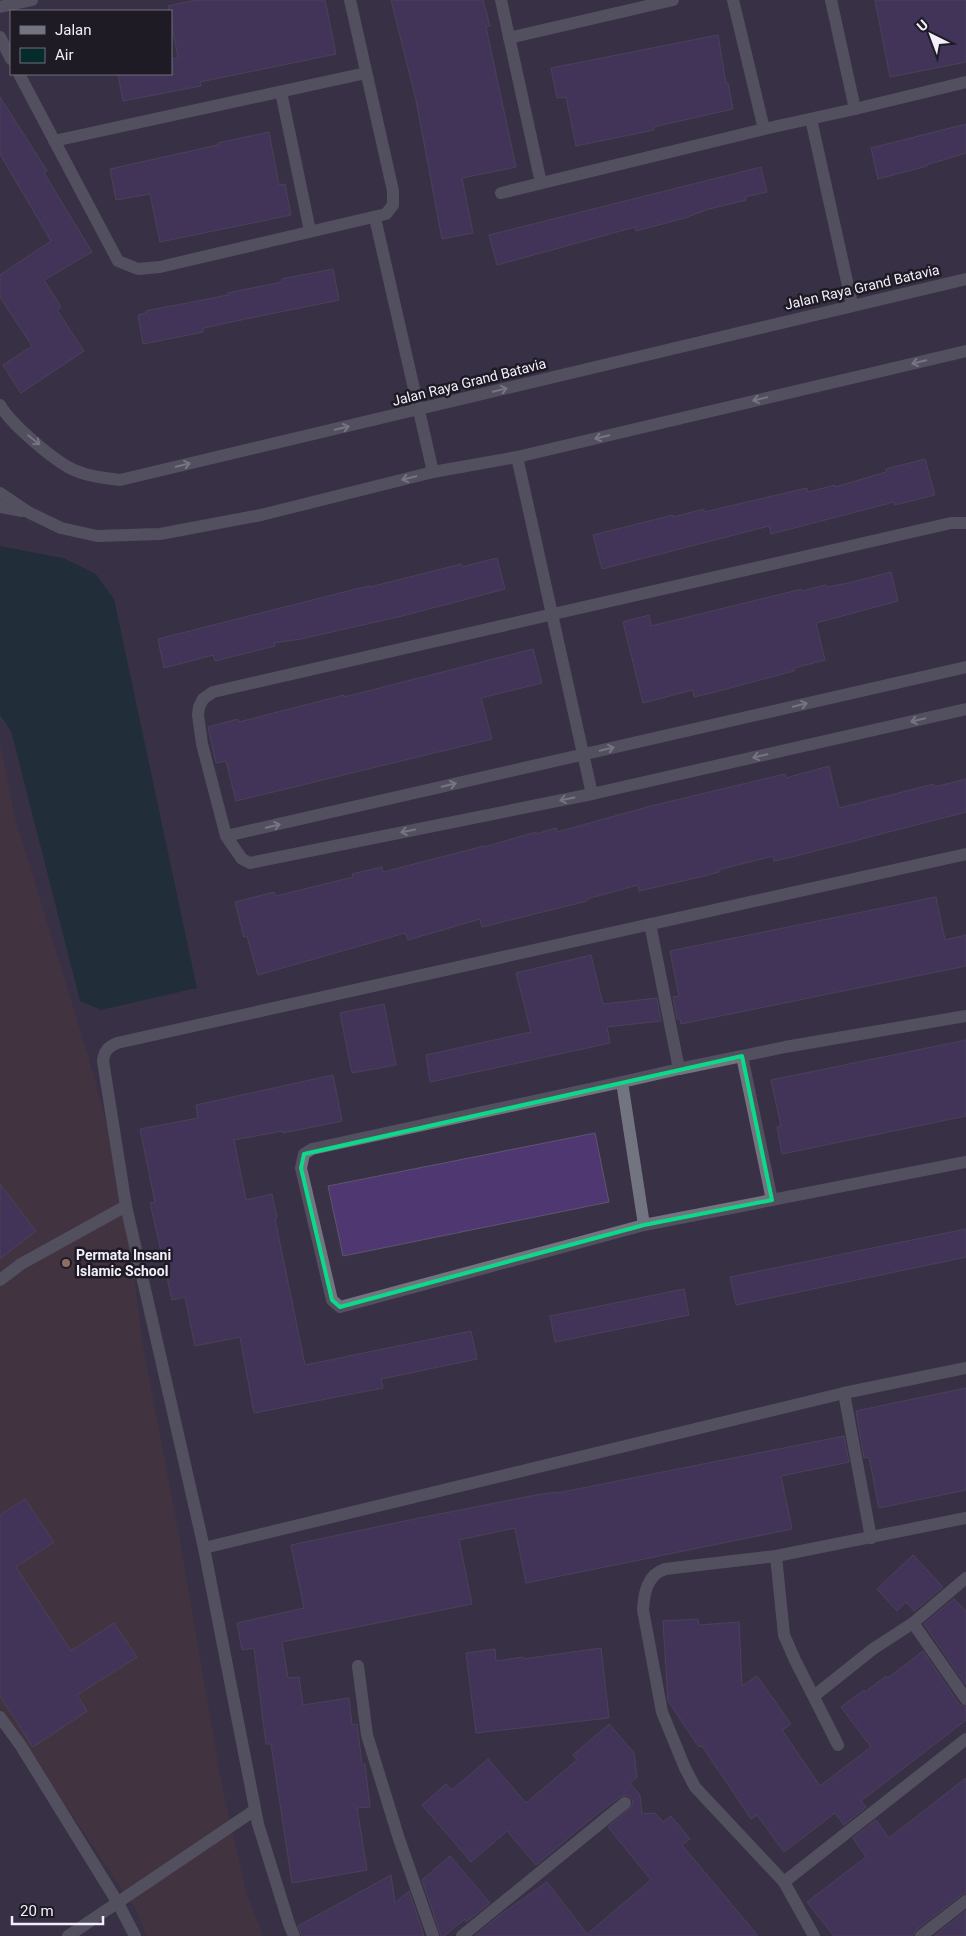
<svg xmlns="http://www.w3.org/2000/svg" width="966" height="1936" viewBox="0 0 966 1936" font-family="Roboto,sans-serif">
	<rect width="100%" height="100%" fill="#393146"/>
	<path fill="#4c373a" d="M 0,743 L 14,815 L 91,1066 L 123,1186 L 142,1341 L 179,1536 L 221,1781 L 246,1893 L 263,1936 L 147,1936 L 136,1909 L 0,1709 Z"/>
	<path fill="#062b2b" d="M 0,546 L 63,558 L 96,574 L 114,599 L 197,988 L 101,1010 L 80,1001 L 11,731 L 0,715 Z"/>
	<g fill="#4f3772" stroke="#5e566c">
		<path d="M 196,0 L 325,0 L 336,54 L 200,82 L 201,86 L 123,101 L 118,74 L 174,74 L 171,59 L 178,58 L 171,21 L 171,11 L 169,11 L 168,6 Z"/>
		<path d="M 391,0 L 483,0 L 490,26 L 486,27 L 516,167 L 462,178 L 473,233 L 442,239 L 416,100 Z"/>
		<path d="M 875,0 L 966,0 L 966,62 L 890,77 Z"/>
		<path d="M 718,35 L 726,83 L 728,83 L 733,109 L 653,127 L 654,130 L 576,146 L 566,97 L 557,98 L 551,68 Z"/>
		<path d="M 0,97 L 47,171 L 44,173 L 92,252 L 44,280 L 61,307 L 57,310 L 84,351 L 21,393 L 3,365 L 32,346 L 0,297 L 0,275 L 51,241 L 0,154 Z"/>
		<path d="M 966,124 L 966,153 L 926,165 L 927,166 L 878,179 L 871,148 Z"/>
		<path d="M 269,132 L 279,185 L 285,184 L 291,215 L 160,242 L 150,194 L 116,200 L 110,169 L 218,145 L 218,143 Z"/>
		<path d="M 761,167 L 767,192 L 745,197 L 746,200 L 709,209 L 685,218 L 636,231 L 635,227 L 497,265 L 489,235 Z"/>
		<path d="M 333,269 L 339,300 L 255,317 L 203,328 L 203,332 L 143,344 L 138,315 L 147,313 L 146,311 L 228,295 L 228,293 L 282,282 L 282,279 Z"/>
		<path d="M 925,459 L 935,495 L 895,505 L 894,502 L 771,534 L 769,526 L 602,569 L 593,535 L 673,515 L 673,517 L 704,509 L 704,512 L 807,488 L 808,492 L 835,485 L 835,487 L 886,472 L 886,469 Z"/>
		<path d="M 497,558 L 505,589 L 402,616 L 301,639 L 274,643 L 275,646 L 215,661 L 213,655 L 164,668 L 158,639 L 356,589 L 370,586 L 370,587 L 461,564 L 462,567 Z"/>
		<path d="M 891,572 L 898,601 L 816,623 L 825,660 L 794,668 L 794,671 L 715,692 L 694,697 L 693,690 L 643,703 L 623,622 L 649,615 L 651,626 L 802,589 L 802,591 L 826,585 L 827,587 L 848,583 Z"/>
		<path d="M 533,649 L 542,683 L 481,698 L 492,739 L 236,801 L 226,761 L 216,763 L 208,727 L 238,719 L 239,722 L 344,695 L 344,697 Z"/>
		<path d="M 829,766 L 839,808 L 934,784 L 934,787 L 966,779 L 966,812 L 792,857 L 774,861 L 773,856 L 718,870 L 719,872 L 700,877 L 639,891 L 638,885 L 587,899 L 587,901 L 482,927 L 480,919 L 408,940 L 405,933 L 258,975 L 247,936 L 244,937 L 235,902 L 274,892 L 276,896 L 353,877 L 352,874 L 382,867 L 383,872 L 484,846 L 484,847 L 536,832 L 536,834 L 556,828 L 557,832 L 651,806 L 785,774 L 786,778 Z"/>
		<path d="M 936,897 L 945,940 L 966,935 L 966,966 L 681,1024 L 680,1019 L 677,1019 L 673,997 L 679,996 L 670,951 Z"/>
		<path d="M 591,955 L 603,1004 L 657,998 L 661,1021 L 607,1027 L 610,1043 L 430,1082 L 426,1055 L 531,1032 L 516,973 Z"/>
		<path d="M 384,1004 L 396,1065 L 352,1073 L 340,1013 Z"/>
		<path d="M 966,1040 L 966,1116 L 782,1154 L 777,1127 L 781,1126 L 771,1080 Z"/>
		<path d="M 333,1075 L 342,1121 L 283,1133 L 283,1131 L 234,1140 L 246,1200 L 272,1194 L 277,1218 L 275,1219 L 305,1365 L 471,1331 L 477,1359 L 381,1379 L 383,1388 L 254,1413 L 240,1337 L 195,1346 L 185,1297 L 172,1300 L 150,1203 L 155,1202 L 140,1129 L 198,1118 L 196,1105 Z"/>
		<path d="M 595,1133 L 609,1202 L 343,1256 L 328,1186 Z"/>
		<path d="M 0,1184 L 36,1231 L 0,1259 Z"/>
		<path d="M 966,1229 L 966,1257 L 962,1258 L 736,1305 L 730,1277 Z"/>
		<path d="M 684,1289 L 689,1315 L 555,1342 L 550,1316 Z"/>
		<path d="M 966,1388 L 966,1490 L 879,1508 L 869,1457 L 864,1458 L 856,1411 Z"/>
		<path d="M 844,1436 L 849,1462 L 781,1476 L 792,1529 L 526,1583 L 515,1528 L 459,1540 L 472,1604 L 282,1642 L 288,1678 L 299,1677 L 303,1705 L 349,1698 L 352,1725 L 357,1724 L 362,1764 L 365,1764 L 370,1807 L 357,1808 L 367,1870 L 292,1883 L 271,1744 L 266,1744 L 254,1648 L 242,1650 L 237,1623 L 304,1608 L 291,1545 L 419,1518 L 536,1495 L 557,1492 L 557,1493 Z"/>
		<path d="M 25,1499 L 54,1542 L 16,1567 L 71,1651 L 114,1623 L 137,1657 L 77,1695 L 87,1711 L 33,1747 L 0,1696 L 0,1515 Z"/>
		<path d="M 913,1555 L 943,1587 L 914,1611 L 906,1602 L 897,1611 L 877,1589 Z"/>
		<path d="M 954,1599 L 966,1611 L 966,1685 L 924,1624 Z"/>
		<path d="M 698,1619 L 699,1625 L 739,1622 L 742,1686 L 757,1676 L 791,1724 L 782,1730 L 820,1786 L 871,1747 L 841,1707 L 864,1690 L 865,1692 L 886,1676 L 888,1678 L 923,1651 L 959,1704 L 966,1707 L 966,1720 L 861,1801 L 866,1807 L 844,1825 L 835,1813 L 784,1852 L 757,1815 L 751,1819 L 702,1746 L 699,1747 L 668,1701 L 663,1621 Z"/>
		<path d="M 601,1648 L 609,1718 L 476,1733 L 466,1653 L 495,1649 L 496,1661 L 523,1657 L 523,1659 Z"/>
		<path d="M 609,1724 L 634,1753 L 637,1777 L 630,1783 L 640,1795 L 642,1814 L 655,1813 L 663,1822 L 671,1816 L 690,1839 L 682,1845 L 758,1936 L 475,1936 L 500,1915 L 547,1882 L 587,1934 L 651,1880 L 608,1827 L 632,1806 L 633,1801 L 627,1795 L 620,1797 L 597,1814 L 536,1865 L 507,1831 L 471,1862 L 422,1805 L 446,1784 L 452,1790 L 488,1759 L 526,1803 L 577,1760 L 573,1755 Z"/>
		<path d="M 966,1778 L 966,1893 L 961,1895 L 916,1930 L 913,1936 L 834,1936 L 807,1902 L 866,1857 L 853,1838 L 876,1820 L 889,1838 Z"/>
		<path d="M 450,1856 L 490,1903 L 466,1922 L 465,1919 L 444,1936 L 441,1936 L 422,1880 Z"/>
		<path d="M 391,1875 L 395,1903 L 409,1891 L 424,1936 L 302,1936 L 298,1926 Z"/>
		<path d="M 966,1911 L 966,1936 L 934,1936 Z"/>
	</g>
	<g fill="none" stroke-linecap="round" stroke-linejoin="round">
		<path stroke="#72747f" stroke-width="12" d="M 0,1280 L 21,1264 L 126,1206"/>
		<g stroke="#72747f" stroke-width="12">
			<path d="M 501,0 L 541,183"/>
			<path d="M 733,0 L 764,129"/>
			<path d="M 831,0 L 855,109"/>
			<path d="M 0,7 L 32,0"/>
			<path d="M 0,37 L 11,59"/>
			<path d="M 509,38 L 673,0"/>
			<path d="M 19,74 L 118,261 L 138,269 L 160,267 L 386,214 L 393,205 L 393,191 L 350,0"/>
			<path d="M 281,92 L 310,231"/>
			<path d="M 811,119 L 852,304"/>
			<path d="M 54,141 L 366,73"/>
			<path d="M 501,193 L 764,129 L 855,109 L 966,82"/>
			<path d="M 375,218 L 433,472"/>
			<path d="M 0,405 C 11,424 49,456 68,467 C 84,476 103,478 120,480 L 966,279"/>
			<path d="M 517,457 L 592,794"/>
			<path d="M 0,493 L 28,512 L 61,528 L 97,536 L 160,534 L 261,515 L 433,472 L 517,457 L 966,351"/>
			<path d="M 0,507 L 22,511"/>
			<path d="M 966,523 L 951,523 L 213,692 L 203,699 L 199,707 L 198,715 L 202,744 L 226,836 L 242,859 L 250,863 L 592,794 L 966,709"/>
			<path d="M 226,836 L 966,667"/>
			<path d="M 650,924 L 679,1069 L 622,1082 L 644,1225 L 966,1162"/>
			<path d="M 679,1069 L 742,1056"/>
			<path d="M 622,1082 L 312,1149 L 304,1154 L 301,1168 L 332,1300 L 340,1307 L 644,1225"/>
			<path d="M 772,1200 L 742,1056 L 785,1047 L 966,1016"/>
			<path d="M 844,1393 L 871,1538"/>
			<path d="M 204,1548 L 844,1393 L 966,1368"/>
			<path d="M 776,1556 L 784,1635 L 795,1660 L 838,1745"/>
			<path d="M 913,1623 L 966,1699"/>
			<path d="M 358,1666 L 367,1735 L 399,1839 L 433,1936"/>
			<path d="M 814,1696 L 873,1649 L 913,1623 L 966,1578"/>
			<path d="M 0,1717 L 21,1746 L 118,1903 L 135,1936"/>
			<path d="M 784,1882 L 966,1739"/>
			<path d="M 68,1936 L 255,1810"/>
			<path d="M 294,1936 L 289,1924 L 258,1824 L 204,1548 L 126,1206 L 103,1061 C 104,1051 108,1047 117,1043 L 966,854"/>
			<path d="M 462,1936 L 625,1803"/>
			<path d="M 814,1936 L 784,1882 L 695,1787 L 685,1768 L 662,1712 L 643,1610 C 644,1593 647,1575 665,1569 L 776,1556 L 966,1518"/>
			<path d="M 921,1936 L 966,1901"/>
		</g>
	</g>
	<defs><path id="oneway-shaft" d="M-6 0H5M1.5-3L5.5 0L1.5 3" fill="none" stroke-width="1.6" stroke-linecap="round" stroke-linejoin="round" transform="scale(1.25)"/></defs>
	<g stroke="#c5c3d0">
		<use href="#oneway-shaft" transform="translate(919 362) rotate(167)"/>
		<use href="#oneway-shaft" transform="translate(500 390) rotate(-14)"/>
		<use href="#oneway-shaft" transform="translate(760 399) rotate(167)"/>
		<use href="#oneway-shaft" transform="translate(342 428) rotate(-13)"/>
		<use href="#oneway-shaft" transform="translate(602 437) rotate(167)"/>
		<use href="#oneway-shaft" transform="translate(34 440) rotate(39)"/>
		<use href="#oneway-shaft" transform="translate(183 465) rotate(-13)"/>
		<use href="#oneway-shaft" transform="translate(409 478) rotate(166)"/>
		<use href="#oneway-shaft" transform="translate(800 705) rotate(-13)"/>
		<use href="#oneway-shaft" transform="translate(918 720) rotate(167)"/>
		<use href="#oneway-shaft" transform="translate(607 749) rotate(-13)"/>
		<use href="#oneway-shaft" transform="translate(760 756) rotate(167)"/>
		<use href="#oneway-shaft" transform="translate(449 785) rotate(-13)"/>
		<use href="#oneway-shaft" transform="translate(567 799) rotate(169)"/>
		<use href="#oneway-shaft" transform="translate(273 826) rotate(-13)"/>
		<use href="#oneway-shaft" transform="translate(408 831) rotate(169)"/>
	</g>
	<path d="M0 0H966V1936H0ZM 742,1056 L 772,1200 L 644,1225 L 340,1307 L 332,1300 L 301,1168 L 304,1154 Z" fill="#393146" fill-opacity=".55" fill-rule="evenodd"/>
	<path fill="none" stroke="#0dd98a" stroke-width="4" stroke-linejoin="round" d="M 742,1056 L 772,1200 L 644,1225 L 340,1307 L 332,1300 L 301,1168 L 304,1154 Z"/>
	<circle fill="#8d6e63" stroke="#1f1b25" stroke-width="2" cx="66" cy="1263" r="5"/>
	<g text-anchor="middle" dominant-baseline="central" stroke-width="5" stroke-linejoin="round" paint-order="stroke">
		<g font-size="14" fill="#f2eefb" stroke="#1f1b25">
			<text transform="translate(862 287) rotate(-13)">Jalan Raya Grand Batavia</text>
			<text transform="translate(469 382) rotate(-14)">Jalan Raya Grand Batavia</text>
		</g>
		<g font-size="14" font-weight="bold" fill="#f2eefb" stroke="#1f1b25" text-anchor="start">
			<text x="76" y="1255">Permata Insani<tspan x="76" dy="16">Islamic School</tspan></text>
		</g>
	</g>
	<rect x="10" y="10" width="162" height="65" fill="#1f1b25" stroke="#736f7b"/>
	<rect x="20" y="26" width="25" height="8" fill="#72747f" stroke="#736f7b"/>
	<text x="55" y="35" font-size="15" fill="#f2eefb">Jalan</text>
	<rect x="20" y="48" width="25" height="15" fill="#062b2b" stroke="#736f7b"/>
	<text x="55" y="60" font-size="15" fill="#f2eefb">Air</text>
	<g transform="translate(931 35) rotate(318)" stroke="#1f1b25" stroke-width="4" paint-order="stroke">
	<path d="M0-4L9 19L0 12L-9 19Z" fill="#f2eefb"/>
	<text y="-8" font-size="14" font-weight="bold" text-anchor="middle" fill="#f2eefb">U</text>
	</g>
	<path d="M12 1916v8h91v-8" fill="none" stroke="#f2eefb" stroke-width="2.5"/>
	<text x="20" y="1916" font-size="15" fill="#f2eefb" stroke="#1f1b25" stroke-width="4" paint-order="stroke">20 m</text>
</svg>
